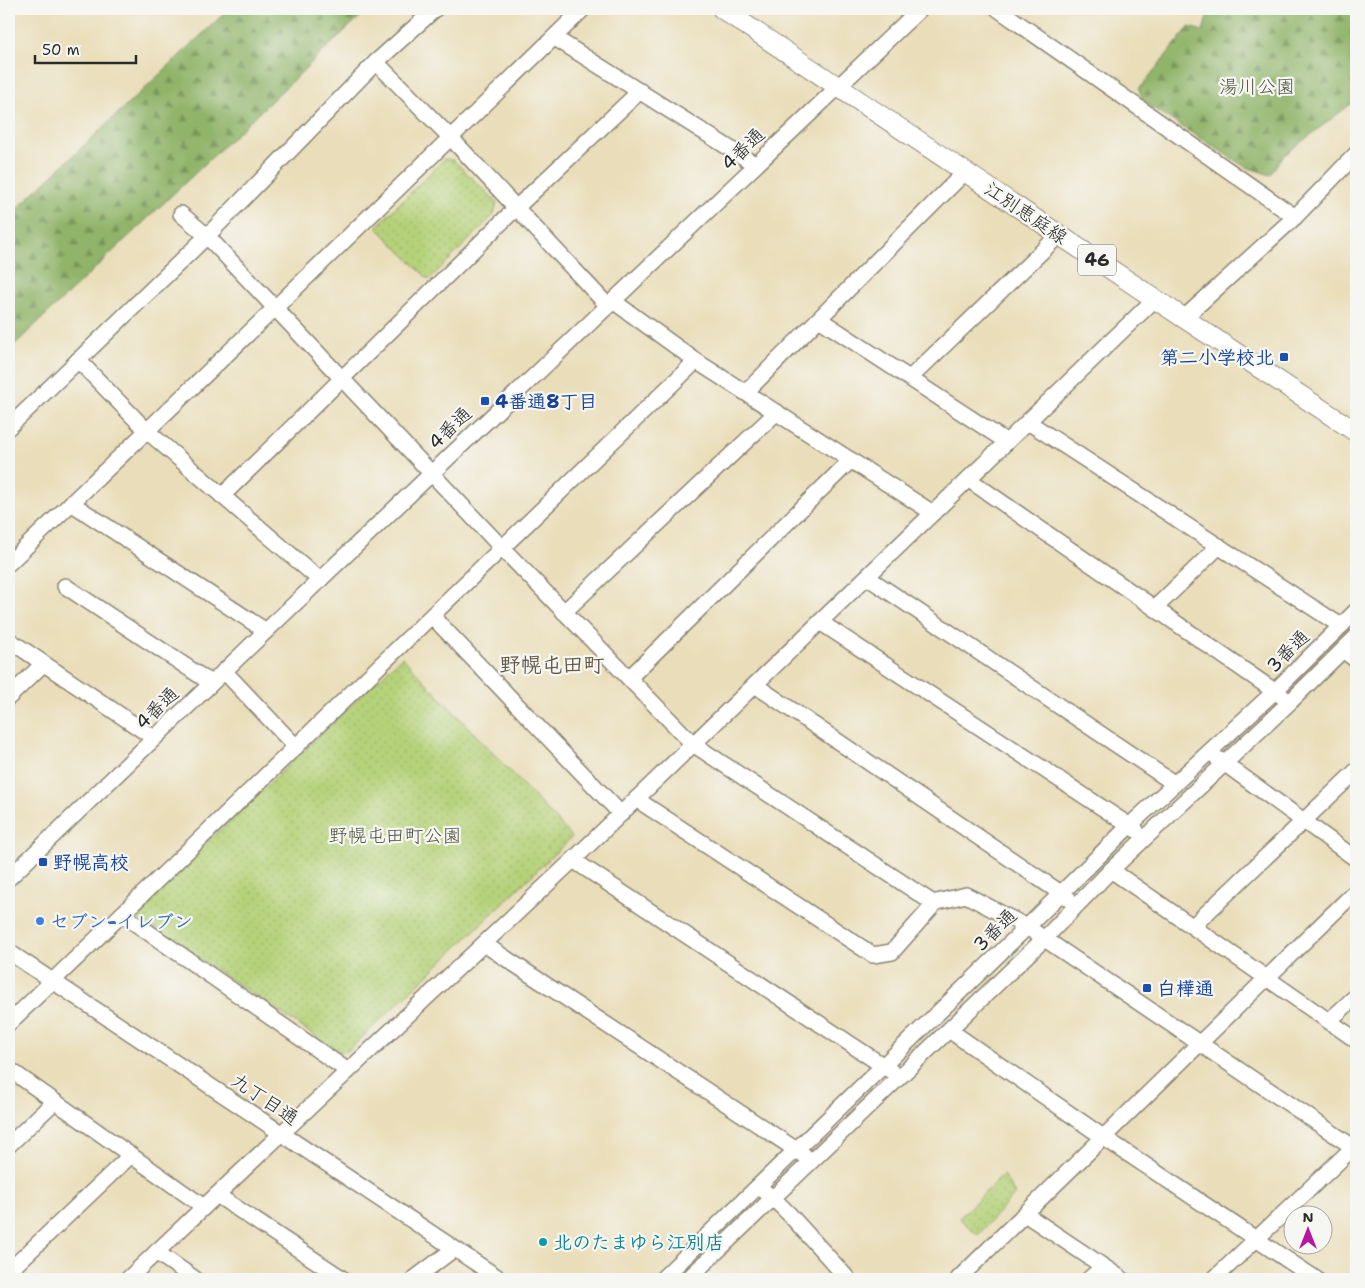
<svg xmlns="http://www.w3.org/2000/svg" width="1365" height="1288" viewBox="0 0 1365 1288" font-family="'Shantell Sans','Klee One',sans-serif">
	<defs>
		<pattern id="grass-dots" width="8" height="8" patternUnits="userSpaceOnUse" patternTransform="scale(1.25)"><rect width="8" height="8" fill="#b5d279"/><path d="M2 2h.1M6 6h.1" fill="none" stroke="#9cb469" stroke-width="1.8" stroke-linecap="round"/></pattern>
		<pattern id="forest-firs" width="22" height="20" patternUnits="userSpaceOnUse" patternTransform="scale(1.25)"><rect width="22" height="20" fill="#90b469"/><path d="M5 1l3.5 6h-7zM16 11l3.5 6h-7z" fill="#769357"/></pattern>
	</defs>
	<rect width="100%" height="100%" fill="#f6f6f2"/>
	<filter id="ink" filterUnits="userSpaceOnUse"><feTurbulence type="fractalNoise" baseFrequency=".02" numOctaves="2"/><feDisplacementMap in="SourceGraphic" scale="10" xChannelSelector="R" yChannelSelector="G"/><feConvolveMatrix kernelMatrix="1 2 1 2 8 2 1 2 1" color-interpolation-filters="sRGB"/></filter>
	<filter id="wash" filterUnits="userSpaceOnUse"><feTurbulence type="fractalNoise" baseFrequency=".0096" numOctaves="4" result="noise"/><feDisplacementMap in="SourceGraphic" scale="20" xChannelSelector="R" yChannelSelector="G"/><feGaussianBlur stdDeviation="1.12" result="paint"/><feColorMatrix in="noise" values="0 0 0 0 0 0 0 0 0 0 0 0 0 0 0 0 0 1.4 0 .05"/><feComposite in="paint" operator="in"/></filter>
	<g filter="url(#wash)">
		<rect width="100%" height="100%" fill="#eadeba"/>
		<g fill="url(#grass-dots)" stroke="#707e52">
			<path d="M 444,159 L 453,160 L 497,202 L 494,215 L 429,280 L 376,227 Z"/>
			<path d="M 402,657 L 572,837 L 348,1051 L 339,1052 L 137,917 L 142,904 Z"/>
			<path d="M 1003,1175 L 1015,1194 L 978,1235 L 959,1218 Z"/>
		</g>
		<g fill="url(#forest-firs)" stroke="#5e704a">
			<path d="M 229,9 L 368,9 L 9,350 L 9,216 Z"/>
			<path d="M 1208,9 L 1356,9 L 1356,100 L 1283,156 L 1270,175 L 1244,166 L 1143,102 L 1139,89 L 1189,27 L 1203,31 L 1209,10 Z"/>
		</g>
	</g>
	<g filter="url(#ink)">
		<g fill="none" stroke-linecap="round" stroke-linejoin="round">
			<g stroke="#8a8472" stroke-width="18">
				<g id="minor">
					<path d="M 998,9 L 1295,217"/>
					<path d="M 555,38 L 756,165"/>
					<path d="M 376,62 L 450,137 L 608,306"/>
					<path d="M 181,214 L 207,236 L 502,548 L 693,744 L 933,903 L 966,895 L 1027,927 L 1356,1149"/>
					<path d="M 613,301 L 696,361 L 933,513"/>
					<path d="M 1184,318 L 1295,217 L 1356,154"/>
					<path d="M 819,319 L 1007,442"/>
					<path d="M 78,360 L 147,431 L 320,580"/>
					<path d="M 910,378 L 1059,235"/>
					<path d="M 746,392 L 965,172"/>
					<path d="M 1028,422 L 1341,626"/>
					<path d="M 9,427 L 207,236 L 376,62 L 435,9"/>
					<path d="M 968,479 L 1283,697"/>
					<path d="M 222,496 L 516,208 L 640,91"/>
					<path d="M 71,503 L 266,631"/>
					<path d="M 9,563 L 275,308 L 583,9"/>
					<path d="M 867,577 L 1175,784"/>
					<path d="M 65,586 L 211,683"/>
					<path d="M 1155,608 L 1219,546"/>
					<path d="M 564,612 L 777,412"/>
					<path d="M 432,616 L 621,814"/>
					<path d="M 820,622 L 1136,830"/>
					<path d="M 9,640 L 154,738"/>
					<path d="M 1343,650 L 1356,660"/>
					<path d="M 224,671 L 296,747"/>
					<path d="M 629,678 L 851,460"/>
					<path d="M 755,685 L 1068,898"/>
					<path d="M 9,697 L 43,664"/>
					<path d="M 1217,758 L 1356,859"/>
					<path d="M 636,799 L 873,955 L 892,952 L 936,902"/>
					<path d="M 573,860 L 891,1071"/>
					<path d="M 1111,870 L 1356,1040"/>
					<path d="M 9,878 L 266,631 L 920,9"/>
					<path d="M 122,914 L 348,1071"/>
					<path d="M 1193,926 L 1356,771"/>
					<path d="M 484,944 L 804,1155"/>
					<path d="M 9,952 L 500,1279"/>
					<path d="M 1329,1021 L 1356,996"/>
					<path d="M 9,1023 L 696,361"/>
					<path d="M 949,1030 L 1103,1137 L 1316,1279"/>
					<path d="M 9,1069 L 204,1207"/>
					<path d="M 9,1145 L 54,1102"/>
					<path d="M 765,1192 L 773,1198 L 789,1214 L 848,1279"/>
					<path d="M 217,1195 L 343,1279"/>
					<path d="M 1025,1214 L 1122,1279"/>
					<path d="M 156,1252 L 195,1279"/>
					<path d="M 9,1271 L 131,1155"/>
					<path d="M 128,1279 L 281,1134 L 573,860 L 1155,299"/>
					<path d="M 414,1279 L 454,1249"/>
					<path d="M 662,1279 L 1027,927 L 1129,826 L 1275,691 L 1356,611"/>
					<path d="M 688,1279 L 1044,939 L 1111,870 L 1290,702 L 1356,637"/>
					<path d="M 958,1279 L 1356,891"/>
					<path d="M 1089,1279 L 1103,1267"/>
					<path d="M 1214,1279 L 1356,1145"/>
				</g>
			</g>
			<g stroke="#8a8472" stroke-width="21">
				<path id="major" d="M 722,9 L 1155,299 L 1356,432"/>
			</g>
			<use href="#minor" stroke="#fff" stroke-width="15"/>
			<use href="#major" stroke="#fff" stroke-width="19"/>
		</g>
	</g>
	<g fill="#1a4fb4" stroke="#f6f6f2" stroke-width="2">
		<rect x="1279" y="352" width="10" height="10" rx="2.5"/>
		<rect x="480" y="396" width="10" height="10" rx="2.5"/>
		<rect x="38" y="857" width="10" height="10" rx="2.5"/>
		<rect x="1142" y="983" width="10" height="10" rx="2.5"/>
	</g>
	<circle fill="#3f7fe0" stroke="#f6f6f2" stroke-width="2" cx="40" cy="921" r="5"/>
	<circle fill="#0f9aa8" stroke="#f6f6f2" stroke-width="2" cx="543" cy="1242" r="5"/>
	<g text-anchor="middle" dominant-baseline="central" stroke-width="4.5" stroke-linejoin="round" paint-order="stroke">
		<rect fill="#f6f6f2" stroke="#686867" stroke-width="1" x="1078" y="244.5" width="38" height="31" rx="4"/>
		<g font-size="18" font-weight="bold" fill="#2b2b2b">
			<text x="1097" y="260">46</text>
		</g>
		<g font-size="19" fill="#4e553e" stroke="#f6f6f2">
			<text x="1257" y="86">湯川公園</text>
			<text x="395" y="835">野幌屯田町公園</text>
		</g>
		<g font-size="19" fill="#2b2b2b" stroke="#f6f6f2">
			<text transform="translate(743 149) rotate(-44)">4番通</text>
			<text transform="translate(1026 213) rotate(34)">江別恵庭線</text>
			<text transform="translate(450 428) rotate(-44)">4番通</text>
			<text transform="translate(1288 651) rotate(-45)">3番通</text>
			<text transform="translate(157 708) rotate(-44)">4番通</text>
			<text transform="translate(995 930) rotate(-44)">3番通</text>
			<text transform="translate(265 1099) rotate(34)">九丁目通</text>
		</g>
		<g font-size="19" font-weight="bold" fill="#164399" stroke="#f6f6f2" text-anchor="start">
			<text x="1274" y="357" text-anchor="end">第二小学校北</text>
			<text x="495" y="401">4番通8丁目</text>
			<text x="53" y="862">野幌高校</text>
			<text x="1157" y="988">白樺通</text>
		</g>
		<g font-size="19" font-weight="bold" fill="#366cbe" stroke="#f6f6f2" text-anchor="start">
			<text x="50" y="921">セブン-イレブン</text>
		</g>
		<g font-size="19" font-weight="bold" fill="#0d838f" stroke="#f6f6f2" text-anchor="start">
			<text x="553" y="1242">北のたまゆら江別店</text>
		</g>
		<g font-size="21" font-weight="bold" fill="#665847" stroke="#f6f6f2">
			<text x="552" y="665">野幌屯田町</text>
		</g>
	</g>
	<rect width="1365" height="1288" fill="none" stroke="#f6f6f2" stroke-width="30"/>
	<g transform="translate(1308 1230)"><circle r="24" fill="#f6f6f2" stroke="#a5a5a2"/>
	<path d="M0-4L9 19L0 12L-9 19Z" fill="#b5179e"/>
	<text y="-8" font-size="14" font-weight="bold" text-anchor="middle" fill="#2b2b2b">N</text>
	</g>
	<path d="M35 55v8h101v-8" fill="none" stroke="#2b2b2b" stroke-width="2.5"/>
	<text x="42" y="55" font-size="15" fill="#2b2b2b" stroke="#f6f6f2" stroke-width="4" paint-order="stroke">50 m</text>
</svg>
